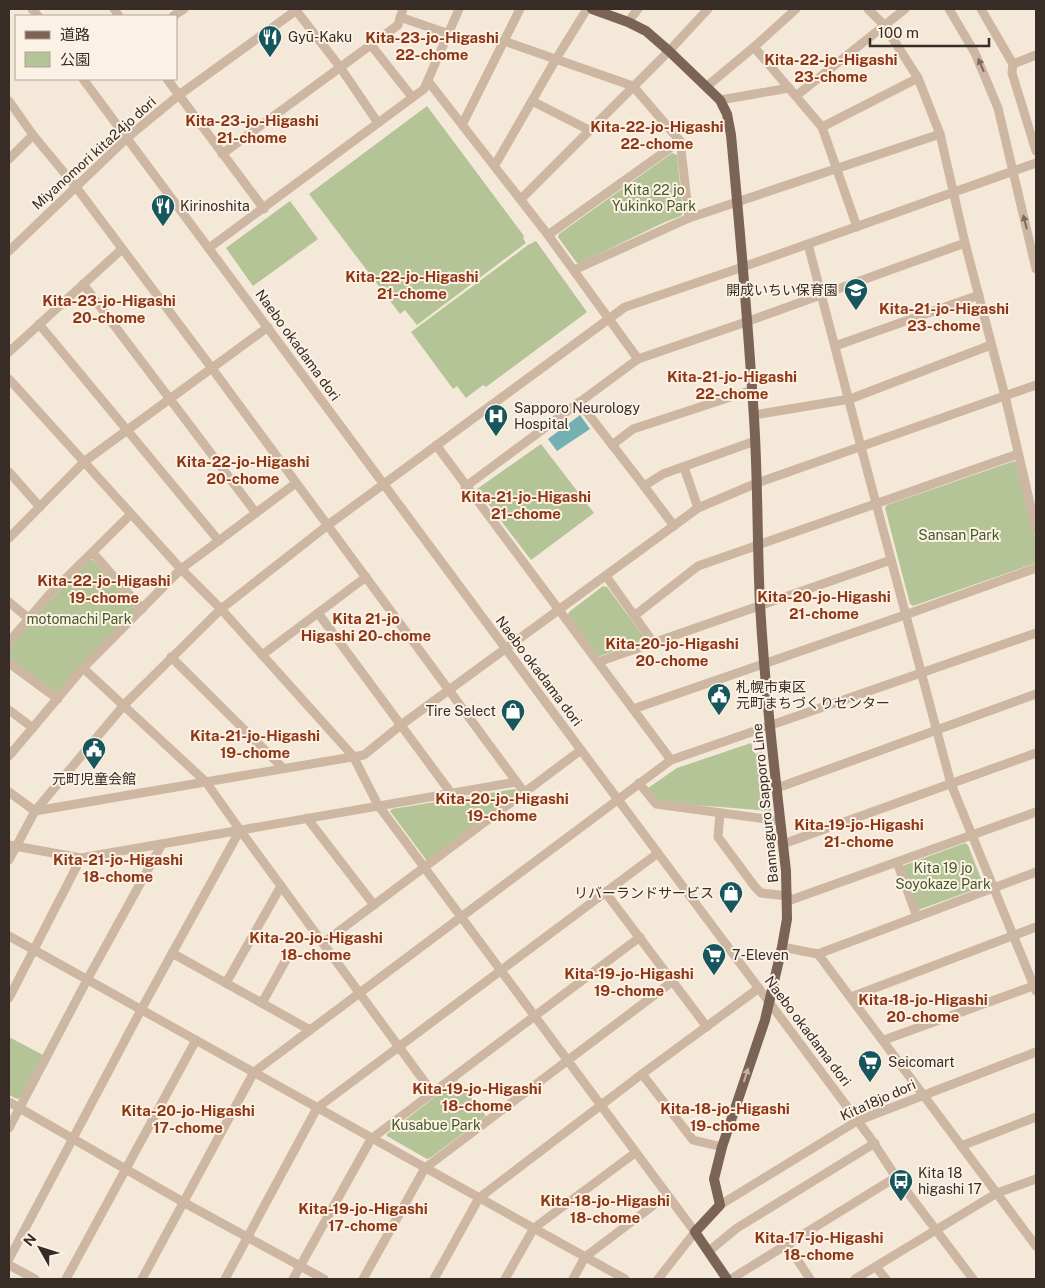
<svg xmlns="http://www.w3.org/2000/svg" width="1045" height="1288" viewBox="0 0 1045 1288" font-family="'Public Sans','Noto Sans JP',sans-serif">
	<rect width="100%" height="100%" fill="#f4e8d8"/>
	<g fill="#b4c497">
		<path d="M 427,106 L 524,236 L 523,238 L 526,243 L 417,325 L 405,310 L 400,314 L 309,194 Z"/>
		<path d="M 672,153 L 677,155 L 683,213 L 681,216 L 665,222 L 580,263 L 577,263 L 558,237 L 559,234 Z"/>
		<path d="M 290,201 L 318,239 L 253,286 L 226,248 Z"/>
		<path d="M 536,241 L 587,312 L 486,387 L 483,385 L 466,398 L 457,386 L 453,389 L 411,332 L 528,245 Z"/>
		<path d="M 541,444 L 594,513 L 531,560 L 477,489 Z"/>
		<path d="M 1014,461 L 1017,463 L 1036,540 L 1036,563 L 913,606 L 910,604 L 885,508 L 887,505 Z"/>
		<path d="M 90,560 L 93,560 L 135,608 L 135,611 L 58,692 L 55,692 L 9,658 L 9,647 L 29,622 Z"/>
		<path d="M 603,586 L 607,587 L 644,637 L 641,642 L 600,656 L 597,655 L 568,615 L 569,612 Z"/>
		<path d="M 751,743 L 755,754 L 762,752 L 771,811 L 658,802 L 648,788 L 677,768 Z"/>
		<path d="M 515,789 L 518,793 L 427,861 L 390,811 L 392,809 Z"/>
		<path d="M 965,843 L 968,845 L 983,884 L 982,887 L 918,910 L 902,866 Z"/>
		<path d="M 9,1037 L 43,1055 L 20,1098 L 17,1099 L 9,1095 Z"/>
		<path d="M 457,1080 L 486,1116 L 430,1158 L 427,1159 L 387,1136 L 387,1134 Z"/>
	</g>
	<path fill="#74afb4" d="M 580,415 L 590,429 L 557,451 L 548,439 Z"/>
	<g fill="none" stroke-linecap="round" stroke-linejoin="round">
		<g stroke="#cdb7a3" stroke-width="9">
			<path d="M 32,9 L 38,16"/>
			<path d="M 114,9 L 119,16"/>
			<path d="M 295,9 L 340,67 L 378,123"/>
			<path d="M 868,9 L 884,25 L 918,78 L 940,134 L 965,243 L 1005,396 L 1036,529"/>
			<path d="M 949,9 L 975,53 L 998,108 L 1036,269"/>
			<path d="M 981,9 L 1013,64 L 1012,73 L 1036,151"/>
			<path d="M 173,16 L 184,9"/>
			<path d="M 400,17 L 449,34"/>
			<path d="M 628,22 L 638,9"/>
			<path d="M 504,41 L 633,86 L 680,141 L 689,218"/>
			<path d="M 371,45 L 412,97"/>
			<path d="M 754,47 L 822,127 L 857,227"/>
			<path d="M 1013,64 L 1036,55"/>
			<path d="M 83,79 L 581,750 L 869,1136 L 896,1177 L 973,1279"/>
			<path d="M 167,79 L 264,209"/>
			<path d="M 428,81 L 548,235 L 638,359"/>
			<path d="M 706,87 L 754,47 L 796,9"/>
			<path d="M 796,96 L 905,9"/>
			<path d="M 720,100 L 789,88"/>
			<path d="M 9,101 L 33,135 L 76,187 L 211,367 L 524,792"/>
			<path d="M 532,101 L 589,130"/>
			<path d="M 463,123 L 520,9"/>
			<path d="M 822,127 L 918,78"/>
			<path d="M 222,154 L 398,25 L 403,9"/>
			<path d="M 9,159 L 33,135"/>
			<path d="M 495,165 L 556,59 L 587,9"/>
			<path d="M 521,199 L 669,51 L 708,9"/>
			<path d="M 548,235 L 680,141"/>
			<path d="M 808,244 L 861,447 L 951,784 L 1036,991"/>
			<path d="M 209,248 L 424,89 L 459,9"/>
			<path d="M 9,251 L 128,137 L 179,95 L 298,9"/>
			<path d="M 574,270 L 689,218 L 940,134"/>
			<path d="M 83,284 L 256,513"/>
			<path d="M 39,324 L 219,541"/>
			<path d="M 835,346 L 979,295"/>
			<path d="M 9,352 L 122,249"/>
			<path d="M 9,379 L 181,569 L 221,609 L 353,756 L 378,805 L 695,1232 L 658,1279"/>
			<path d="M 579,402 L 644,486 L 663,474 L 755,441"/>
			<path d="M 754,415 L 850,399 L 991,345"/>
			<path d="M 436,445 L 671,760"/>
			<path d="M 612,445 L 633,429 L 752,390"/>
			<path d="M 684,467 L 698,508"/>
			<path d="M 9,472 L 40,507"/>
			<path d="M 644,486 L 674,526"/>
			<path d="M 465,487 L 638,359 L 746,322 L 965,243"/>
			<path d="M 9,538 L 85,461 L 268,327"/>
			<path d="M 93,553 L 142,609"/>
			<path d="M 606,576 L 653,642"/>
			<path d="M 9,602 L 28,618"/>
			<path d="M 318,613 L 451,793"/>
			<path d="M 634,616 L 698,566 L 1018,454"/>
			<path d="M 9,642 L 49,595 L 131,514"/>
			<path d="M 262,655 L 366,577"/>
			<path d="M 171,657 L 283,768"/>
			<path d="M 598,662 L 891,560"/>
			<path d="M 9,663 L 58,699"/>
			<path d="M 83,668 L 206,782 L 240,830 L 432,1092"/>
			<path d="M 633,709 L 905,615 L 1036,568"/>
			<path d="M 9,710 L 33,728"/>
			<path d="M 9,756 L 83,668 L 181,569 L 296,483"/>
			<path d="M 639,783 L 656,804 L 780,821"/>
			<path d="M 777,788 L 1036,694"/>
			<path d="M 9,792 L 35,811 L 364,755 L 401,725 L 698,508 L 757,483 L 1036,385"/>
			<path d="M 720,813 L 718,837 L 755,887 L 761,893 L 788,896"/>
			<path d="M 307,818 L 374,905"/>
			<path d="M 783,844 L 1036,753"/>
			<path d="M 9,845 L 81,858 L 516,782"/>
			<path d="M 9,860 L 35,811 L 124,705 L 221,609 L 328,525 L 625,307 L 743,267 L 1036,163"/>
			<path d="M 897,862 L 917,917"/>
			<path d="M 605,892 L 707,1027"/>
			<path d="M 788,901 L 1036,812"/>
			<path d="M 9,936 L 625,1279"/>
			<path d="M 323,943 L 581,750"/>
			<path d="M 782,947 L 818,954 L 1036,872"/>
			<path d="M 172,953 L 310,1030"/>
			<path d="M 818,954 L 1036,1246"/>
			<path d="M 226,983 L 281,886"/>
			<path d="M 851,997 L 1036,927"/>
			<path d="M 9,998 L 81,858"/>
			<path d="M 262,1003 L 287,958"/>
			<path d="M 884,1040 L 1036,985"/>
			<path d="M 642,1074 L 693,1140 L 722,1147"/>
			<path d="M 9,1102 L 183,1202 L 324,1279"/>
			<path d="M 9,1128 L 87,980 L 162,844"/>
			<path d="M 961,1146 L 1036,1117"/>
			<path d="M 720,1205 L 857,1121 L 1036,1052"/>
			<path d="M 787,1244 L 810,1279"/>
			<path d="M 709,1251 L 737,1228 L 875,1143"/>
			<path d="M 9,1259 L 141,1010 L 240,830"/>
			<path d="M 9,1265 L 35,1279"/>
			<path d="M 876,1267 L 886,1279"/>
			<path d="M 66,1279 L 196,1040"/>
			<path d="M 142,1279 L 254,1072 L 671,760 L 1036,633"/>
			<path d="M 225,1279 L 317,1108 L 658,853"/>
			<path d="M 293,1279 L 371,1139 L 640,937"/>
			<path d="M 363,1279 L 425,1168 L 673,981"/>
			<path d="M 434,1279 L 479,1198 L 642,1074 L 759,988"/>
			<path d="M 505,1279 L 534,1228 L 635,1153"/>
			<path d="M 573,1279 L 585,1257 L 667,1195"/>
			<path d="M 731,1279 L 896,1177"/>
			<path d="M 855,1279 L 997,1193 L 1036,1179"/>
		</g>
		<path stroke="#7b6355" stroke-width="10" d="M 592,9 L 628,22 L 646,31 L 669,51 L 720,100 L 727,114 L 731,135 C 740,230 748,324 754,418 C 758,480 757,542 760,604 C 765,693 776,783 786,871 L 787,919 L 782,947 L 765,1020 L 722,1147 L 714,1179 L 720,1205 L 695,1232 L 727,1279"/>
	</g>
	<defs><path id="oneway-solid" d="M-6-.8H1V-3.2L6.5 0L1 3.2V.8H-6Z" transform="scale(1.25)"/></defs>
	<g fill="#7a6b5e">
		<use href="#oneway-solid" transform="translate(981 65) rotate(-113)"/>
		<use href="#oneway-solid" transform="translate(1025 222) rotate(-104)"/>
	</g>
	<use fill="#c1b2a4" href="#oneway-solid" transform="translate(746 1075) rotate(-72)"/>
	<defs>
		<g id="restaurant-pin" transform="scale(1.25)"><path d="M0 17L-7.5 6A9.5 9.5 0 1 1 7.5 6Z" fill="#17565d" stroke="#fbf2e5"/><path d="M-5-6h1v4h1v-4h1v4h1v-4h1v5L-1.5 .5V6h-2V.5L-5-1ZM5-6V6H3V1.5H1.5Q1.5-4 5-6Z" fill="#fff"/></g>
		<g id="school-pin" transform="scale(1.25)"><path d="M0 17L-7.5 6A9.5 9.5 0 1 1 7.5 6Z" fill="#17565d" stroke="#fbf2e5"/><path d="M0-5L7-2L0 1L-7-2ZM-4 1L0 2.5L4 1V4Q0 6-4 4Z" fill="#fff"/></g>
		<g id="hospital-pin" transform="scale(1.25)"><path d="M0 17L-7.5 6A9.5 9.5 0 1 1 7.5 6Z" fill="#17565d" stroke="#fbf2e5"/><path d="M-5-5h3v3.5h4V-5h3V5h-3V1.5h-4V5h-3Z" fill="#fff"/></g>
		<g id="civic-pin" transform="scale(1.25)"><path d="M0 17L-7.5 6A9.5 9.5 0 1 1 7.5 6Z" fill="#17565d" stroke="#fbf2e5"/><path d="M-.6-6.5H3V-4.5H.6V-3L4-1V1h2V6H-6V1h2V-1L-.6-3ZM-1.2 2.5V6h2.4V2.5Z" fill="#fff"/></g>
		<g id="shop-pin" transform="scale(1.25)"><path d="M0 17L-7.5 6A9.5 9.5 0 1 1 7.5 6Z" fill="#17565d" stroke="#fbf2e5"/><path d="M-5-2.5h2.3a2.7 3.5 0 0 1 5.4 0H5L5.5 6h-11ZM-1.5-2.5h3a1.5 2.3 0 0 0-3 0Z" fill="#fff"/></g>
		<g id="supermarket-pin" transform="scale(1.25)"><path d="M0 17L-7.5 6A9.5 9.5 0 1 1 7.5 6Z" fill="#17565d" stroke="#fbf2e5"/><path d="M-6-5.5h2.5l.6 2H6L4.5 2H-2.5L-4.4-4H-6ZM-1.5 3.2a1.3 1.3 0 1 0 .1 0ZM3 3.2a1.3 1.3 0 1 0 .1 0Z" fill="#fff"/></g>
		<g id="bus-pin" transform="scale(1.25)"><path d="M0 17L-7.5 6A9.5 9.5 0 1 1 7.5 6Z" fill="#17565d" stroke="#fbf2e5"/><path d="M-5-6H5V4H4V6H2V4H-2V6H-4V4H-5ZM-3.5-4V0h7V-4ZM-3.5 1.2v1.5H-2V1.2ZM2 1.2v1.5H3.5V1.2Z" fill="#fff"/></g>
	</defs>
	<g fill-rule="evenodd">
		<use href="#restaurant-pin" x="270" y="37"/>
		<use href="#restaurant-pin" x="163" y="206"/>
		<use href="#school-pin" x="856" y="290"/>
		<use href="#hospital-pin" x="496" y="416"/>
		<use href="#civic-pin" x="719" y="695"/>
		<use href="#shop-pin" x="513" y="711"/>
		<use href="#civic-pin" x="94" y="749"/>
		<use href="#shop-pin" x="731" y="893"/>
		<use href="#supermarket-pin" x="714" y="955"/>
		<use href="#supermarket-pin" x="870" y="1062"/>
		<use href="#bus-pin" x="901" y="1181"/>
	</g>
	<g text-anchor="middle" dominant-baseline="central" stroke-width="4" stroke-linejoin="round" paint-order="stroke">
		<g font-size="14" fill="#372c26" stroke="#fbf2e5" text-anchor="start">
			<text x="288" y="37">Gyū-Kaku</text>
			<text x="180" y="206">Kirinoshita</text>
			<text x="838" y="290" text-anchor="end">開成いちい保育園</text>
			<text x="514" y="408">Sapporo Neurology<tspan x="514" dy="16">Hospital</tspan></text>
			<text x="736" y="687">札幌市東区<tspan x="736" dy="16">元町まちづくりセンター</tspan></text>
			<text x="496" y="711" text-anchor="end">Tire Select</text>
			<text x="94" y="779" text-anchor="middle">元町児童会館</text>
			<text x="714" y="893" text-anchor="end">リバーランドサービス</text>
			<text x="732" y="955">7-Eleven</text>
			<text x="888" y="1062">Seicomart</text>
			<text x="918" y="1173">Kita 18<tspan x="918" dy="16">higashi 17</tspan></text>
		</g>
		<g font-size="14" fill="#372c26" stroke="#fbf2e5">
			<text transform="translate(94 153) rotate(-42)">Miyanomori kita24jo dori</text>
			<text transform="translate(298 345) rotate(54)">Naebo okadama dori</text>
			<text transform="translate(539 671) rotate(53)">Naebo okadama dori</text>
			<text transform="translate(765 803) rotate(-96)">Bannaguro Sapporo Line</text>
			<text transform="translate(808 1031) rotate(53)">Naebo okadama dori</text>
			<text transform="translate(878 1100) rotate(-24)">Kita18jo dori</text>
		</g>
		<g font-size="14" fill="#455827" stroke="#fbf2e5">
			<text x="654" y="190">Kita 22 jo<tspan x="654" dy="16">Yukinko Park</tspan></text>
			<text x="959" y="535">Sansan Park</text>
			<text x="79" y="619">motomachi Park</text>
			<text x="943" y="868">Kita 19 jo<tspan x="943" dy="16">Soyokaze Park</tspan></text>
			<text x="436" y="1125">Kusabue Park</text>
		</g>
		<g font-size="15" font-weight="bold" fill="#8f3616" stroke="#fbf2e5">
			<text x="432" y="37">Kita-23-jo-Higashi<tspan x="432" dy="17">22-chome</tspan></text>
			<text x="831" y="59">Kita-22-jo-Higashi<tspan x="831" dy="17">23-chome</tspan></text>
			<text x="252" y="120">Kita-23-jo-Higashi<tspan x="252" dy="17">21-chome</tspan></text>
			<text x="657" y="126">Kita-22-jo-Higashi<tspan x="657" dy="17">22-chome</tspan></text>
			<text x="412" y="276">Kita-22-jo-Higashi<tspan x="412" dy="17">21-chome</tspan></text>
			<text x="109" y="300">Kita-23-jo-Higashi<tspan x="109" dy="17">20-chome</tspan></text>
			<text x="944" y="308">Kita-21-jo-Higashi<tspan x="944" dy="17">23-chome</tspan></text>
			<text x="732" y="376">Kita-21-jo-Higashi<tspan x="732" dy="17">22-chome</tspan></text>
			<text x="243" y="461">Kita-22-jo-Higashi<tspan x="243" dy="17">20-chome</tspan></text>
			<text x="526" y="496">Kita-21-jo-Higashi<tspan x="526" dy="17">21-chome</tspan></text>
			<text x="104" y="580">Kita-22-jo-Higashi<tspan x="104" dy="17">19-chome</tspan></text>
			<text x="824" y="596">Kita-20-jo-Higashi<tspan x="824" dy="17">21-chome</tspan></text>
			<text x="366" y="618">Kita 21-jo<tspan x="366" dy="17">Higashi 20-chome</tspan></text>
			<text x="672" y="643">Kita-20-jo-Higashi<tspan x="672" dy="17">20-chome</tspan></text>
			<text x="255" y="735">Kita-21-jo-Higashi<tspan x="255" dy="17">19-chome</tspan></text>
			<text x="502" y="798">Kita-20-jo-Higashi<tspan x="502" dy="17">19-chome</tspan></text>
			<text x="859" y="824">Kita-19-jo-Higashi<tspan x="859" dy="17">21-chome</tspan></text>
			<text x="118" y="859">Kita-21-jo-Higashi<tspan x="118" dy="17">18-chome</tspan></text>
			<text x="316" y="937">Kita-20-jo-Higashi<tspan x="316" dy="17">18-chome</tspan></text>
			<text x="629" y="973">Kita-19-jo-Higashi<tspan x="629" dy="17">19-chome</tspan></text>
			<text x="923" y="999">Kita-18-jo-Higashi<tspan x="923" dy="17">20-chome</tspan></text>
			<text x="477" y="1088">Kita-19-jo-Higashi<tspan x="477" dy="17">18-chome</tspan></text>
			<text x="725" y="1108">Kita-18-jo-Higashi<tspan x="725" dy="17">19-chome</tspan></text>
			<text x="188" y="1110">Kita-20-jo-Higashi<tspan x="188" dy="17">17-chome</tspan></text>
			<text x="605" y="1200">Kita-18-jo-Higashi<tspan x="605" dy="17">18-chome</tspan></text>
			<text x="363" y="1208">Kita-19-jo-Higashi<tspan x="363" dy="17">17-chome</tspan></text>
			<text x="819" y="1237">Kita-17-jo-Higashi<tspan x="819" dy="17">18-chome</tspan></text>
		</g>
	</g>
	<rect width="1045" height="1288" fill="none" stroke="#372c26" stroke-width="20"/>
	<rect x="15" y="15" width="162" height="65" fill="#fbf2e5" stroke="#ada399"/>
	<rect x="25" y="31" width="25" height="8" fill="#7b6355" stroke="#ada399"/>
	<text x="60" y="40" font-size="15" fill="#372c26">道路</text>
	<rect x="25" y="52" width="25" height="15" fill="#b4c497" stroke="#ada399"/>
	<text x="60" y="65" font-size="15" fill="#372c26">公園</text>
	<g transform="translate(40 1248) rotate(309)" stroke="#fbf2e5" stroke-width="4" paint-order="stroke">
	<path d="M0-4L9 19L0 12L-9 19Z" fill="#372c26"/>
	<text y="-8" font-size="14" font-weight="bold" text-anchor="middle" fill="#372c26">N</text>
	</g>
	<path d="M870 38v8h119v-8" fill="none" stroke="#372c26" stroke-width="2.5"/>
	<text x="878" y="38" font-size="15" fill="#372c26" stroke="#fbf2e5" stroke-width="4" paint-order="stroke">100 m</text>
</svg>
